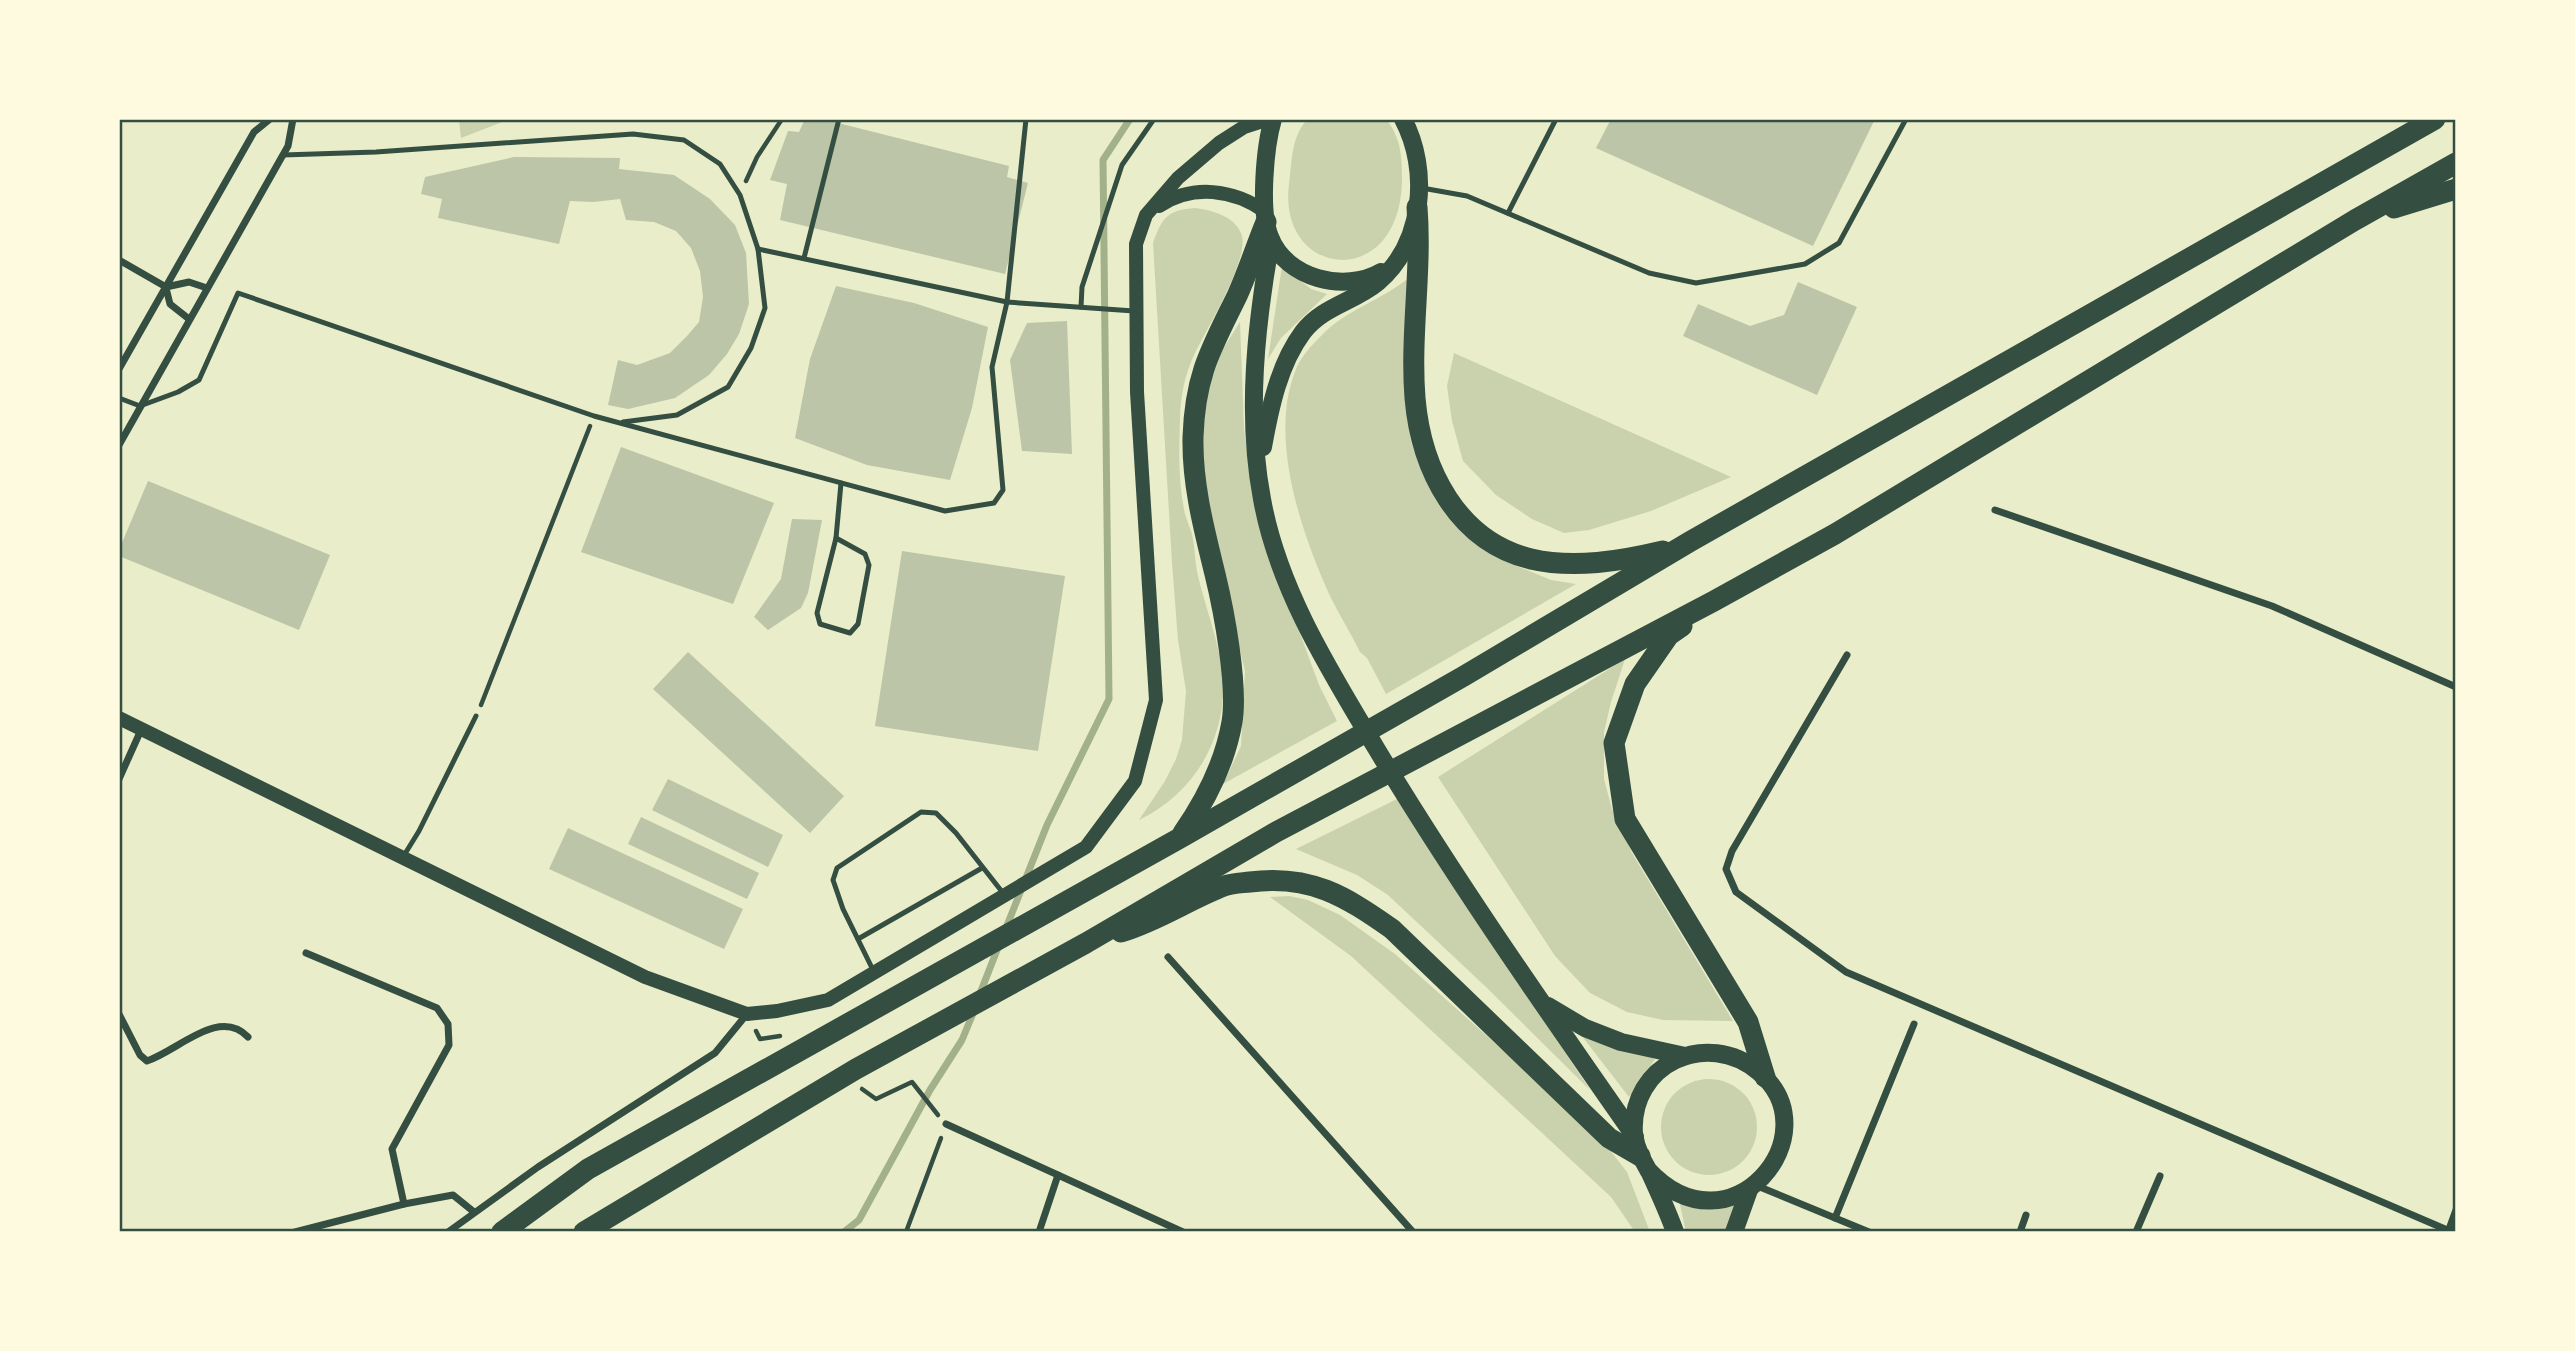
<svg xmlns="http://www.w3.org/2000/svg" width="2575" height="1351" viewBox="0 0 2575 1351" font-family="'Fira Sans Condensed',sans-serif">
	<rect width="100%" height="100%" fill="#e9edc9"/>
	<g fill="#cad2ad">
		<path d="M 459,119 L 510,119 L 461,138 Z"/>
		<path d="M 1308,119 L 1386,119 C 1401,138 1402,156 1402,179 C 1401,293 1277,279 1289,184 C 1292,163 1291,135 1308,119 Z"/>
		<path d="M 1195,208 C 1212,210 1237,217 1242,236 C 1248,262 1207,328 1195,353 C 1185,373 1180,397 1180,420 C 1179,451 1178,483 1185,514 C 1187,521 1190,528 1192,534 C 1195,548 1195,563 1198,576 C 1205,605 1216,634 1221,663 C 1232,729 1199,791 1139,820 L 1165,781 L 1176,759 L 1182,740 L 1186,691 L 1178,640 L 1172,563 L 1153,243 C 1162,218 1167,210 1195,208 Z"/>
		<path d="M 1282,266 L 1311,289 L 1327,294 L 1281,338 L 1268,359 Z"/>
		<path d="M 1411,276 L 1408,416 L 1411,442 L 1425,479 L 1433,493 L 1505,561 L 1551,580 L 1576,584 L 1386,694 L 1367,658 L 1360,652 C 1351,633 1339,615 1330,596 C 1301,532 1268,437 1296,369 C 1301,356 1313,344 1322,335 C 1345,310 1385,299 1411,276 Z"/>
		<path d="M 1240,322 L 1244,429 L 1249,466 L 1291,609 L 1319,685 L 1337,721 L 1223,784 L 1241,746 L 1245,671 L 1222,574 L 1203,474 L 1200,423 L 1207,391 L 1223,349 Z"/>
		<path d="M 1454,353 L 1731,477 L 1651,511 L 1589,530 L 1564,533 L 1532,519 L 1496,495 L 1463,461 L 1452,421 L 1447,386 Z"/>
		<path d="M 1625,659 L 1611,702 L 1604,732 L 1604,779 L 1612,809 L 1632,853 L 1733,1021 L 1663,1020 L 1627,1012 L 1590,993 L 1555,956 L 1438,777 Z"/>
		<path d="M 1397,799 L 1590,1090 L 1486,987 L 1388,895 L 1357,875 L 1296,849 Z"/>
		<path d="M 1289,896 L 1308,900 L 1340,915 L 1395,954 L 1560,1101 L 1609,1149 L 1627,1172 L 1650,1232 L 1635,1232 L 1611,1197 L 1351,956 L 1270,897 Z"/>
		<path d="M 1578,1031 L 1655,1059 L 1629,1097 Z"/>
		<circle cx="1709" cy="1127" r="48"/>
		<path d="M 1679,1200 L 1737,1201 L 1725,1232 L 1686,1232 Z"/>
	</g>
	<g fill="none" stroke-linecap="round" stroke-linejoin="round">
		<g stroke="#a3b18a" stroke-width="7">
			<path d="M 1006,928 L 1047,825 L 1109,699 L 1103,160 L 1130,119"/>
			<path d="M 979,996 L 999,945"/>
			<path d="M 844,1232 L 859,1220 L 930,1090 L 962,1040 L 974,1011"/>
		</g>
	</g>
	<g fill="#bcc5a7">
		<path d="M 805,119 L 822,119 L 1009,166 L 1007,177 L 1028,183 L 1005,274 L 780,220 L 787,184 L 770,180 L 788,131 L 799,132 Z"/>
		<path d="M 1611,119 L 1875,119 L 1813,246 L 1596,148 Z"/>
		<path d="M 514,157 L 620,158 L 619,169 L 674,175 L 710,199 L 735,225 L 746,253 L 749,304 L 739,334 L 727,354 L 709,375 L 675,398 L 628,409 L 608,405 L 618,360 L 637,365 L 670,353 L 687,336 L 699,322 L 703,297 L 700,271 L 691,248 L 676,231 L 654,222 L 626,220 L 620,199 L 593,202 L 570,201 L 559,244 L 438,218 L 442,199 L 421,194 L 425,177 Z"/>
		<path d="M 1798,282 L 1857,307 L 1817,395 L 1683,336 L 1698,304 L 1750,326 L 1784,315 Z"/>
		<path d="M 836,286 L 914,303 L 988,327 L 972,408 L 950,480 L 867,465 L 795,438 L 810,359 Z"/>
		<path d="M 1067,321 L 1072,454 L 1022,451 L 1010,360 L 1027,323 Z"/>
		<path d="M 621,447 L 774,503 L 733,604 L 581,552 Z"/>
		<path d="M 148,481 L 330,555 L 299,630 L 119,556 L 119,550 Z"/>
		<path d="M 792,519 L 822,520 L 808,593 L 801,608 L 768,630 L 754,617 L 781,579 Z"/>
		<path d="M 902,551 L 1065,576 L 1038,751 L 875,726 Z"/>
		<path d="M 688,652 L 844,796 L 810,833 L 653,689 Z"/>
		<path d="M 668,779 L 783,835 L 768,867 L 652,810 Z"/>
		<path d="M 641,817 L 759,873 L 747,899 L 628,844 Z"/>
		<path d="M 568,828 L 743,909 L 724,949 L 549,869 Z"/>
	</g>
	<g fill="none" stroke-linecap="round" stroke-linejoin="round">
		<g stroke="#344e41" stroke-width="4.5">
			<path d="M 746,181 L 757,157 L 782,119"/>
			<path d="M 481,705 L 590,426"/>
			<path d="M 756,1031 L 760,1039 L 780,1036"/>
			<path d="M 862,1089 L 876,1099 L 912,1082 L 938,1115"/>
			<path d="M 906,1232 L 941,1138"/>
		</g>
		<g stroke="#344e41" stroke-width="5">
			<path d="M 283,155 L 376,152 L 633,134 L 684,140 L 720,164 L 740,195 L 758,249 L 765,308 L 751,348 L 728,387 L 677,415 L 623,422"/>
			<path d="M 1422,188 L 1467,196 L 1649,273 L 1696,283 L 1805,264 L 1839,243 L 1906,119"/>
			<path d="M 1508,213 L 1556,119"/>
			<path d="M 758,249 L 1007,302 L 1134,311"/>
			<path d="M 804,258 L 839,119"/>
			<path d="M 1081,307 L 1082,287 L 1122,165 L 1154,119"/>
			<path d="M 119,398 L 140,406 L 178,392 L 199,380 L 238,293 L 594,416 L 945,511 L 994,503 L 1003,490 L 992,367 L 1007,302 L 1026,119"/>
			<path d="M 836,538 L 865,554 L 869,565 L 858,624 L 850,633 L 820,624 L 817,613 Z"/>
			<path d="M 836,538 L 841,483"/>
			<path d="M 403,857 L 419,831 L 476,716"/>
			<path d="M 858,939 L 982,868"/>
			<path d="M 874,972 L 843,909 L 833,880 L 837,868 L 921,812 L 936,813 L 956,833 L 1003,893"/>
		</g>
		<g stroke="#344e41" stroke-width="7">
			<path d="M 119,260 L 166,287 L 189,282 L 207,288"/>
			<path d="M 166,288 L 170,304 L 189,319"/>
			<path d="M 119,369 L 254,132 L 270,119"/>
			<path d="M 119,445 L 288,146 L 293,119"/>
			<path d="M 1995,510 L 2272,606 L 2456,687"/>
			<path d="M 1847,655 L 1732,851 L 1726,869 L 1736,892 L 1846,972 L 2452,1232"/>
			<path d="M 119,779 L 141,730"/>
			<path d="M 306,953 L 437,1008 L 448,1024 L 449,1045 L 392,1149 L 404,1204"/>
			<path d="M 1168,957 L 1413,1232"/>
			<path d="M 119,1014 L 140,1055 L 147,1061 C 179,1050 219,1007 248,1037"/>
			<path d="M 946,1124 L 1183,1232"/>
			<path d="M 1755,1185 L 1869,1232"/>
			<path d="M 1835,1218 L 1914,1024"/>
			<path d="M 295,1232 L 404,1204 L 453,1195 L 474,1212"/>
			<path d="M 448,1232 L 538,1167 L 715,1053 L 747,1014"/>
			<path d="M 1039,1232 L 1058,1175"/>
			<path d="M 2020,1232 L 2026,1215"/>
			<path d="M 2136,1232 L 2160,1176"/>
			<path d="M 2448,1232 L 2456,1210"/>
		</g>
		<g stroke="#344e41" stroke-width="14">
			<path d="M 1159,206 C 1193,184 1233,189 1266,212"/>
			<path d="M 119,718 L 645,977 L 747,1014 L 777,1011 L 828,1000 L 1086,847 L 1135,781 L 1156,700 L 1137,392 L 1136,244 L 1146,215 L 1178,178 L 1219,143 L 1244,127 L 1269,119"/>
		</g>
		<g stroke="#344e41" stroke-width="18">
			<path d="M 1273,119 C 1265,146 1259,211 1270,237 C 1286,279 1345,293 1381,272"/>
			<path d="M 1271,240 C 1256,324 1246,415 1262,499 C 1278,589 1330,671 1376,748 C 1456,881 1546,1009 1635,1137"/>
			<path d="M 1263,447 C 1270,408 1279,364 1303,332 C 1323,306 1354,302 1378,282 C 1424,243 1430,170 1403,119"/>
			<path d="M 1548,1006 L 1585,1028 L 1621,1042 L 1685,1056"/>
			<path d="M 1648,1170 C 1730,1258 1833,1134 1759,1072 C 1707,1028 1629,1064 1634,1134 C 1636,1149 1643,1161 1650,1173 C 1659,1193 1668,1212 1675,1232"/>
			<path d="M 1734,1232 L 1749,1190"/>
		</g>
		<g stroke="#344e41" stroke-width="21">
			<path d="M 1417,207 C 1422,271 1410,335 1415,398 C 1421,469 1457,541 1531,559 C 1574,569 1621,561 1663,551"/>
			<path d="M 2394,208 L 2456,189"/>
			<path d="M 1682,626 L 1669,635 L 1635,684 L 1614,743 L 1625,819 L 1748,1022 L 1765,1077"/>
			<path d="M 1183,833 C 1206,800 1225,762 1232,722 C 1238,685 1224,611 1215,574 C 1204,529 1192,484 1193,437 C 1195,375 1211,349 1237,296 C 1248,272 1256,246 1266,222"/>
			<path d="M 1121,932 C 1158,921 1188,900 1224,886 C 1232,883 1241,883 1250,882 C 1310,874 1345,896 1392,929 L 1609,1138 L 1640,1156"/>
			<path d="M 502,1232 L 588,1169 L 1180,838 L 1464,676 L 1691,541 L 2435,119"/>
			<path d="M 584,1232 L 856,1069 L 1086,943 L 1276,832 L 1714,601 L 1835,534 L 2355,220 L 2456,163"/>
		</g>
	</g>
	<rect width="2575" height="1351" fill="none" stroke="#fefae0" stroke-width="242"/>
	<rect x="121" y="121" width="2333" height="1109" fill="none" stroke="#344e41" stroke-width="2.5"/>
</svg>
